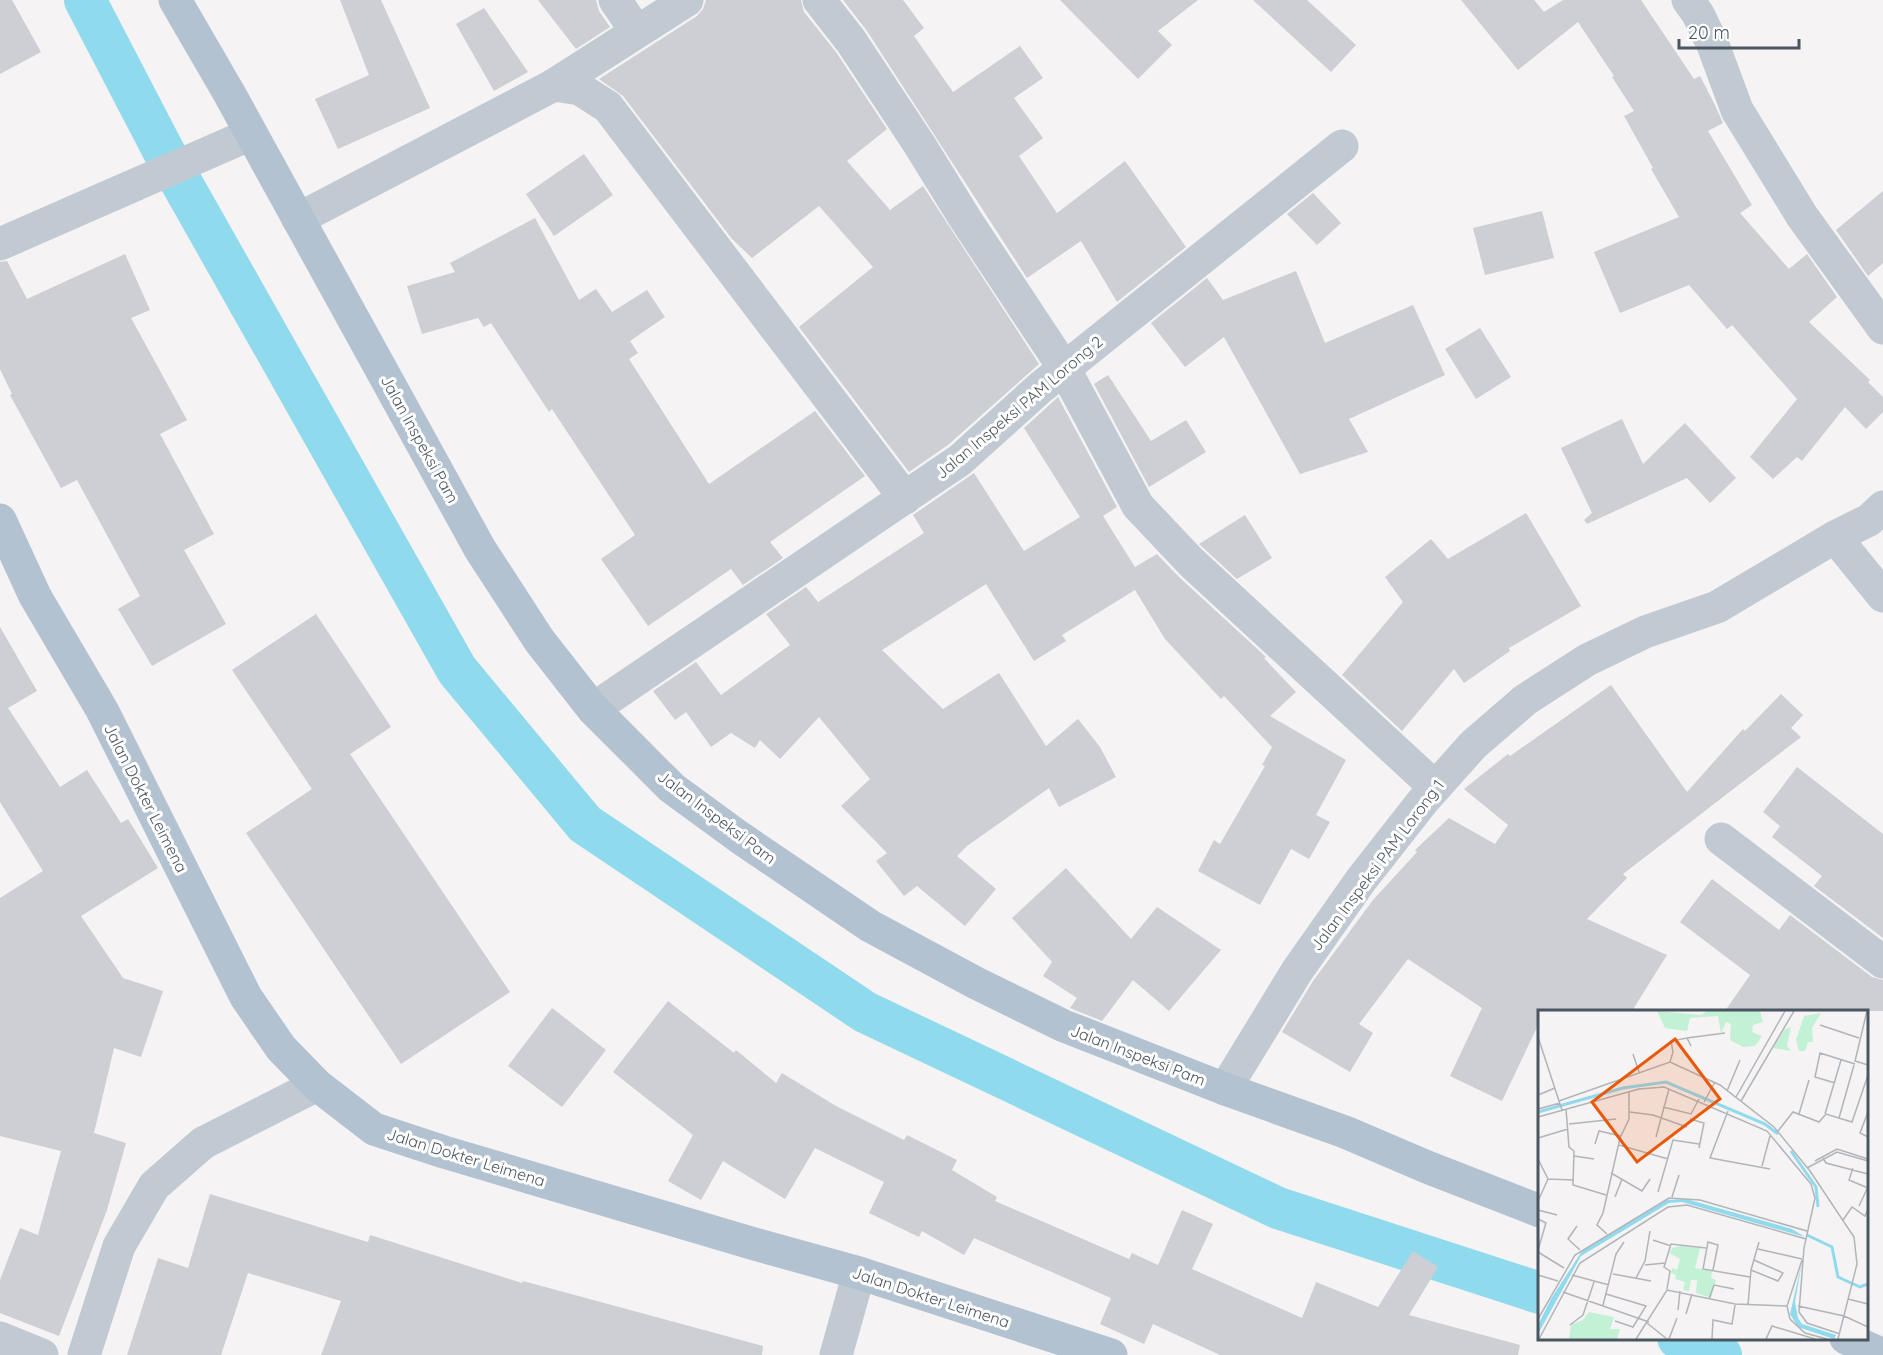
<svg xmlns="http://www.w3.org/2000/svg" width="1883" height="1355" viewBox="0 0 1883 1355" font-family="Quicksand,sans-serif">
	<rect width="100%" height="100%" fill="#f5f3f3"/>
	<g fill="none" stroke-linecap="round" stroke-linejoin="round">
		<g stroke="#90daee" stroke-width="42">
			<path d="M 85,0 L 163,150 L 457,670 L 585,824 L 865,1012 L 1278,1208 L 1540,1293"/>
			<path d="M 1678,1338 L 1721,1355"/>
		</g>
	</g>
	<g fill="#cdcfd5">
		<path d="M 0,0 L 12,0 L 41,52 L 0,74 Z"/>
		<path d="M 340,0 L 381,0 L 430,108 L 338,149 L 315,99 L 369,75 Z"/>
		<path d="M 538,0 L 596,0 L 599,11 L 610,27 L 576,49 Z"/>
		<path d="M 706,0 L 801,0 L 804,12 L 836,52 L 887,129 L 847,161 L 890,210 L 923,186 L 1039,364 L 948,445 L 909,472 L 799,327 L 873,267 L 819,206 L 752,258 L 732,239 L 623,96 L 599,79 L 697,16 L 703,9 Z"/>
		<path d="M 843,0 L 903,0 L 924,28 L 914,36 L 953,92 L 1020,46 L 1043,78 L 1014,98 L 1043,138 L 1019,156 L 1057,213 L 1125,161 L 1186,247 L 1117,302 L 1081,241 L 1027,278 L 867,31 Z"/>
		<path d="M 1060,0 L 1198,0 L 1158,31 L 1172,45 L 1138,79 Z"/>
		<path d="M 1253,0 L 1307,0 L 1356,45 L 1331,72 Z"/>
		<path d="M 1461,0 L 1534,0 L 1544,12 L 1563,0 L 1641,0 L 1694,79 L 1700,76 L 1714,103 L 1723,123 L 1708,131 L 1752,205 L 1740,213 L 1789,269 L 1807,254 L 1837,297 L 1809,322 L 1870,380 L 1868,382 L 1883,397 L 1883,412 L 1866,429 L 1845,407 L 1802,461 L 1797,457 L 1773,479 L 1750,457 L 1797,399 L 1732,325 L 1727,329 L 1689,285 L 1620,313 L 1594,252 L 1679,217 L 1651,169 L 1653,168 L 1624,116 L 1634,111 L 1612,77 L 1614,76 L 1578,22 L 1518,70 Z"/>
		<path d="M 484,8 L 528,72 L 494,91 L 456,24 Z"/>
		<path d="M 584,154 L 613,195 L 554,236 L 526,194 Z"/>
		<path d="M 1883,191 L 1883,263 L 1868,276 L 1836,230 Z"/>
		<path d="M 1313,193 L 1341,223 L 1317,245 L 1287,214 Z"/>
		<path d="M 1542,211 L 1554,258 L 1485,275 L 1473,228 Z"/>
		<path d="M 535,218 L 579,300 L 596,289 L 612,312 L 647,290 L 665,317 L 630,341 L 638,353 L 629,359 L 709,484 L 815,411 L 865,476 L 770,542 L 783,558 L 743,585 L 731,569 L 648,626 L 601,559 L 635,535 L 552,409 L 549,412 L 491,323 L 484,327 L 478,318 L 422,334 L 407,286 L 455,272 L 450,263 Z"/>
		<path d="M 125,254 L 150,310 L 131,318 L 187,420 L 160,434 L 214,534 L 184,550 L 226,624 L 152,666 L 118,609 L 140,596 L 77,480 L 61,488 L 10,395 L 12,394 L 0,369 L 0,262 L 7,261 L 27,299 Z"/>
		<path d="M 1296,271 L 1325,343 L 1413,305 L 1445,375 L 1349,419 L 1368,452 L 1300,474 L 1224,337 L 1185,367 L 1151,323 L 1207,278 L 1223,300 Z"/>
		<path d="M 1480,328 L 1511,377 L 1476,399 L 1445,349 Z"/>
		<path d="M 1108,375 L 1151,441 L 1186,420 L 1206,452 L 1149,487 L 1094,384 Z"/>
		<path d="M 1058,397 L 1117,507 L 1103,516 L 1135,567 L 1157,554 L 1178,576 L 1266,657 L 1264,658 L 1296,692 L 1270,716 L 1346,760 L 1316,815 L 1330,822 L 1309,859 L 1291,849 L 1260,905 L 1198,871 L 1214,840 L 1220,844 L 1265,766 L 1262,765 L 1272,747 L 1224,696 L 1221,699 L 1165,639 L 1135,590 L 1062,635 L 1066,641 L 1034,661 L 986,584 L 882,650 L 943,709 L 999,673 L 1046,746 L 1078,719 L 1100,747 L 1116,777 L 1059,807 L 1049,788 L 967,846 L 957,856 L 996,889 L 965,926 L 917,886 L 904,896 L 876,861 L 887,853 L 841,806 L 870,779 L 819,717 L 780,759 L 760,740 L 755,748 L 731,733 L 711,747 L 686,712 L 675,720 L 653,691 L 696,662 L 721,695 L 790,645 L 766,614 L 806,587 L 818,602 L 924,533 L 913,515 L 974,473 L 1024,551 L 1080,517 L 1024,428 Z"/>
		<path d="M 1622,419 L 1643,464 L 1685,423 L 1736,478 L 1710,503 L 1687,478 L 1587,524 L 1584,520 L 1592,513 L 1561,448 Z"/>
		<path d="M 1526,513 L 1581,606 L 1509,648 L 1510,651 L 1464,683 L 1454,669 L 1402,731 L 1342,675 L 1403,602 L 1385,577 L 1431,539 L 1448,559 Z"/>
		<path d="M 1245,515 L 1272,558 L 1237,579 L 1199,544 Z"/>
		<path d="M 316,614 L 391,727 L 350,754 L 510,992 L 401,1064 L 246,833 L 312,789 L 232,670 Z"/>
		<path d="M 0,627 L 37,691 L 8,708 L 60,787 L 87,770 L 121,823 L 128,819 L 158,868 L 81,916 L 123,978 L 163,991 L 141,1057 L 114,1048 L 94,1133 L 126,1143 L 107,1210 L 59,1336 L 0,1313 L 0,1280 L 20,1228 L 38,1235 L 61,1151 L 0,1136 L 0,898 L 43,871 L 0,802 Z"/>
		<path d="M 1611,685 L 1687,792 L 1743,729 L 1745,731 L 1781,694 L 1803,715 L 1791,728 L 1801,737 L 1623,874 L 1627,878 L 1587,919 L 1667,955 L 1632,1011 L 1539,1011 L 1539,1023 L 1502,1101 L 1450,1076 L 1482,1008 L 1408,959 L 1359,1024 L 1373,1033 L 1350,1072 L 1282,1032 L 1313,981 L 1373,900 L 1417,852 L 1415,850 L 1449,818 L 1495,844 L 1508,825 L 1464,789 L 1508,754 L 1510,756 Z"/>
		<path d="M 1797,767 L 1883,834 L 1883,938 L 1814,886 L 1822,876 L 1772,837 L 1780,826 L 1763,812 Z"/>
		<path d="M 1066,868 L 1131,939 L 1157,907 L 1221,950 L 1169,1011 L 1133,980 L 1102,1021 L 1070,1008 L 1077,998 L 1043,976 L 1052,962 L 1012,918 Z"/>
		<path d="M 1712,879 L 1779,930 L 1790,915 L 1872,977 L 1883,980 L 1883,1011 L 1725,1011 L 1750,975 L 1680,922 Z"/>
		<path d="M 668,1001 L 734,1053 L 736,1050 L 776,1083 L 782,1073 L 836,1106 L 904,1140 L 907,1135 L 957,1160 L 952,1170 L 997,1197 L 995,1201 L 1129,1259 L 1132,1253 L 1158,1265 L 1182,1210 L 1213,1224 L 1192,1269 L 1302,1318 L 1316,1282 L 1378,1307 L 1413,1251 L 1438,1267 L 1409,1315 L 1520,1345 L 1518,1355 L 1220,1355 L 1153,1324 L 1144,1344 L 1100,1324 L 1111,1298 L 974,1238 L 964,1255 L 922,1231 L 919,1237 L 869,1213 L 884,1182 L 815,1148 L 785,1199 L 723,1161 L 701,1200 L 668,1181 L 693,1135 L 613,1072 Z"/>
		<path d="M 552,1008 L 606,1050 L 562,1107 L 508,1066 Z"/>
		<path d="M 210,1194 L 368,1242 L 370,1235 L 522,1283 L 523,1281 L 763,1346 L 762,1355 L 321,1355 L 341,1301 L 248,1273 L 221,1355 L 127,1355 L 158,1258 L 188,1268 Z"/>
	</g>
	<g fill="none" stroke-linecap="round" stroke-linejoin="round">
		<g stroke="#c1cad2" stroke-width="33">
			<path d="M 615,0 L 636,31"/>
			<path d="M 819,0 L 851,41 L 919,144 L 966,220 L 1064,368 L 1138,506 L 1191,562 L 1435,787"/>
			<path d="M 1688,0 L 1698,14 L 1713,45 L 1737,110 L 1802,216 L 1883,328"/>
			<path d="M 554,85 L 687,0"/>
			<path d="M 298,219 L 554,85 L 580,89 L 608,107 L 905,498"/>
			<path d="M 0,244 L 251,134"/>
			<path d="M 1835,537 L 1883,596"/>
			<path d="M 593,709 L 960,460 L 1041,387 L 1342,146"/>
			<path d="M 1721,839 L 1883,962"/>
			<path d="M 1225,1089 L 1297,971 L 1361,880 L 1423,801 L 1473,745 L 1525,700 L 1587,660 L 1645,632 L 1717,607 L 1835,537 L 1869,520 L 1883,507"/>
			<path d="M 0,1338 L 42,1355"/>
			<path d="M 84,1355 L 119,1246 L 154,1186 L 203,1143 L 317,1085"/>
			<path d="M 836,1355 L 859,1273"/>
		</g>
		<g stroke="#b3c2d1" stroke-width="33">
			<path d="M 175,0 L 229,93 L 480,549 L 539,640 L 593,709 L 672,788 L 739,837 L 870,926 L 976,983 L 1064,1026 L 1225,1089 L 1345,1132 L 1427,1167 L 1540,1211"/>
			<path d="M 0,520 L 35,596 L 102,710 L 246,997 L 281,1048 L 317,1085 L 374,1129 L 444,1152 L 751,1243 L 859,1273 L 1111,1355"/>
			<path d="M 1846,1338 L 1883,1355"/>
		</g>
	</g>
	<g text-anchor="middle" dominant-baseline="central" stroke-width="6" stroke-linejoin="round" paint-order="stroke">
		<g font-size="16" fill="#4a5661" stroke="#fff">
			<text transform="translate(1019 407) rotate(-40)">Jalan Inspeksi PAM Lorong 2</text>
			<text transform="translate(420 439) rotate(61)">Jalan Inspeksi Pam</text>
			<text transform="translate(146 798) rotate(63)">Jalan Dokter Leimena</text>
			<text transform="translate(717 817) rotate(37)">Jalan Inspeksi Pam</text>
			<text transform="translate(1377 865) rotate(-53)">Jalan Inspeksi PAM Lorong 1</text>
			<text transform="translate(1138 1055) rotate(21)">Jalan Inspeksi Pam</text>
			<text transform="translate(466 1157) rotate(17)">Jalan Dokter Leimena</text>
			<text transform="translate(931 1297) rotate(18)">Jalan Dokter Leimena</text>
		</g>
	</g>
	<g transform="translate(1538 1010)">
		<rect width="330" height="330" fill="#f5f3f3"/>
		<path d="M 119,1 L 163,5 L 169,1 L 222,1 L 225,12 L 215,15 L 214,22 L 224,26 L 217,36 L 205,37 L 192,30 L 193,14 L 188,12 L 183,23 L 180,6 L 152,8 L 149,21 L 127,18 ZM 283,3 L 274,18 L 275,32 L 270,32 L 267,41 L 261,41 L 258,30 L 266,6 ZM 253,17 L 249,36 L 253,41 L 235,38 L 246,20 ZM 143,236 L 162,238 L 157,258 L 174,261 L 173,268 L 178,270 L 173,288 L 158,283 L 159,270 L 153,270 L 151,281 L 145,280 L 147,272 L 137,269 L 138,265 L 133,263 L 134,258 L 139,260 L 142,249 L 132,243 L 134,238 ZM 51,302 L 76,307 L 72,319 L 82,319 L 79,329 L 31,329 L 33,315 L 45,310 Z" fill="#c3f1d5"/>
		<path d="M 148,189 L 254,219 L 267,227 L 144,192 L 131,193 L 43,246 L 0,324 L 0,315 L 13,289 L 44,241 L 129,190 ZM 264,252 L 257,292 L 260,308 L 264,314 L 298,325 L 296,329 L 260,317 L 252,304 Z" fill="#90daee"/>
		<path fill="none" stroke="#90daee" stroke-width="3" d="M 0,102 L 85,78 L 128,72 L 227,114 L 240,124M 253,141 L 278,177 L 280,197M 269,225 L 294,237 L 300,267 L 322,277 L 330,274"/>
		<path fill="none" stroke="#b1b4b9" stroke-width="1.5" d="M 329,1 L 317,51 L 330,55M 282,15 L 321,28M 0,27 L 24,100M 149,28 L 187,23M 95,44 L 101,62M 132,52 L 135,42 L 133,31 L 149,28 L 153,36M 297,73 L 277,67 L 282,43 L 317,54M 189,81 L 202,50M 0,85 L 17,78M 198,87 L 247,1M 21,91 L 132,52 L 182,75 L 236,117 L 272,161 L 316,227 L 319,254 L 300,329M 203,91 L 256,1M 166,92 L 177,72M 125,97 L 153,104 L 161,89M 0,99 L 22,93M 28,99 L 31,137 L 36,141 L 35,175 L 68,185M 190,101 L 172,148 L 232,159M 92,102 L 115,105 L 149,117M 330,102 L 322,123 L 330,127M 261,104 L 271,70M 287,104 L 303,50M 0,107 L 101,79 L 126,77 L 229,121 L 273,174 L 277,188 L 266,238 L 261,302 L 269,313 L 302,324M 301,108 L 316,55M 152,109 L 166,113 L 161,138M 31,114 L 78,109M 240,121 L 255,102 L 281,112 L 288,104 L 314,112 L 330,65M 118,127 L 131,79M 0,128 L 30,119M 57,134 L 61,121 L 83,126M 81,135 L 130,149M 36,146 L 56,149M 285,148 L 288,153 L 330,164M 0,149 L 10,169 L 0,191M 277,151 L 299,139 L 330,149M 224,156 L 232,126M 269,158 L 299,142 L 330,151M 315,158 L 311,170 L 330,178M 73,163 L 104,181 L 112,169M 10,169 L 35,170M 120,182 L 135,130 L 161,134M 77,187 L 84,169M 134,187 L 141,165M 321,196 L 329,179M 0,200 L 19,205M 0,209 L 8,213 L 0,240M 305,210 L 314,197 L 327,206 L 330,199M 39,216 L 30,229 L 42,240M 69,224 L 59,215 L 65,203 L 82,128 L 91,109 L 91,82M 115,230 L 133,236M 220,239 L 264,249M 0,242 L 26,258M 264,250 L 249,296 L 252,309 L 267,323 L 289,329M 107,255 L 127,253M 175,260 L 180,235 L 170,232 L 165,259 L 212,267M 213,260 L 240,271 L 245,263 L 216,250M 75,264 L 113,271M 0,265 L 20,271M 34,265 L 71,275M 98,268 L 107,251 L 112,221M 129,279 L 132,261 L 126,257 L 133,234 L 168,238M 25,282 L 111,312M 68,284 L 108,296 L 95,317 L 77,311M 171,289 L 176,275 L 196,279M 310,289 L 330,294M 65,295 L 78,244 L 86,232M 210,295 L 213,260 L 221,232M 260,296 L 306,306 L 330,317M 140,300 L 142,281M 148,304 L 154,284M 0,309 L 37,245 L 131,188 L 162,190 L 269,221M 109,313 L 129,329M 32,315 L 45,305 L 56,272M 1,329 L 42,253 L 130,197 L 149,195 L 268,229M 98,329 L 129,280 L 197,294 L 249,296M 131,329 L 139,308M 174,329 L 175,310 L 194,314 L 197,295M 228,329 L 234,316 L 277,329"/>
		<path fill="#e8590c" fill-opacity="0.15" stroke="#e8590c" stroke-width="3" d="M 137,29 L 182,89 L 99,152 L 54,92 Z"/>
		<rect width="330" height="330" fill="none" stroke="#4a5661" stroke-width="3"/>
	</g>
	<path d="M1679 39v9h120v-9" fill="none" stroke="#4a5661" stroke-width="3"/>
	<text x="1688" y="39" font-size="18" fill="#4a5661" stroke="#ffffff" stroke-width="4.5" paint-order="stroke">20 m</text>
</svg>
